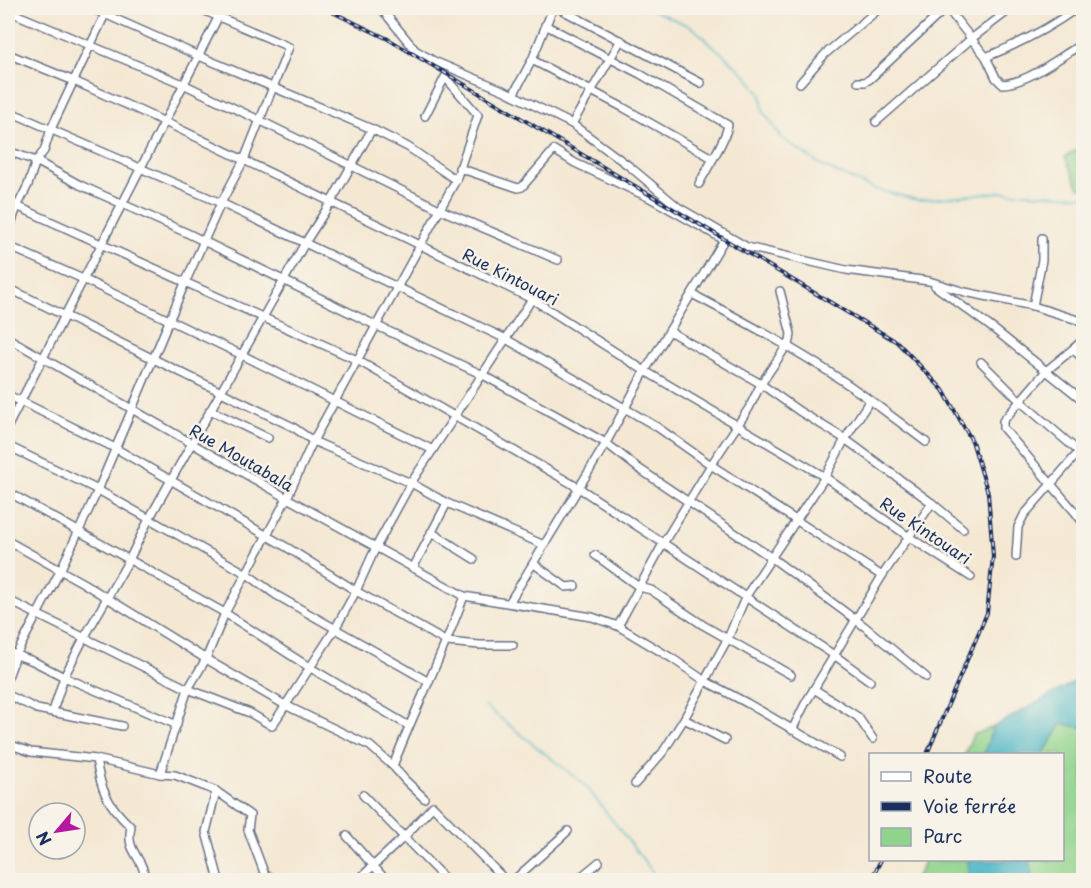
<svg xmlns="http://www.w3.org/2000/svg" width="1091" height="888" viewBox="0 0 1091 888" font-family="'Playpen Sans',sans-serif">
	<rect width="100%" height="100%" fill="#f7f3e8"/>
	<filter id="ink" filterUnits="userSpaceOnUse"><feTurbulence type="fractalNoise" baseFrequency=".0167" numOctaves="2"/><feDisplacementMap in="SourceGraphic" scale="12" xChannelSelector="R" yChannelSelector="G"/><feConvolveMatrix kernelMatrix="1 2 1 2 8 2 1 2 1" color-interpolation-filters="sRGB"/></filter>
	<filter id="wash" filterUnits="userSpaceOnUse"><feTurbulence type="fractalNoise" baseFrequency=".008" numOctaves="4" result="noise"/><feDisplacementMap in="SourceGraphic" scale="24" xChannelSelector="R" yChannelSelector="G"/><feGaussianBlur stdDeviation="1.35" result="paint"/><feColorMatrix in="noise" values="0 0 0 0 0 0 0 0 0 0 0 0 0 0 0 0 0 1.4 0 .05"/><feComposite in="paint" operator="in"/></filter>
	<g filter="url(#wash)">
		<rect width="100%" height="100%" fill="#f4e8d3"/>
		<g fill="#90d38c" stroke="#568175" stroke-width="1.5">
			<path d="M 1083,146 L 1083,188 L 1079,188 L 1065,157 Z"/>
			<path d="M 1062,724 L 1081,727 L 1083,725 L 1083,880 L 1033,880 L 1029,860 L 1062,860 L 1062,754 L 1043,754 Z"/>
			<path d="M 993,727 L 984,754 L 965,754 L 973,735 Z"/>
			<path d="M 924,860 L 967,860 L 969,880 L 914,880 L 921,870 Z"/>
		</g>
		<g fill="#48b5c4" stroke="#327291" stroke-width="1.5">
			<path d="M 1083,677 L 1084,725 L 1081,727 L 1062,724 L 1043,754 L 984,754 L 993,727 Z"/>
			<path d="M 967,860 L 1029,860 L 1033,880 L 969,880 Z"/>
		</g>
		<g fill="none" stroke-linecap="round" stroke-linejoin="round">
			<g stroke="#48b5c4" stroke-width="1.5">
				<path d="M 647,8 L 692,27 L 747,76 L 761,95 L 763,111 L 782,138 L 822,166 L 874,189 L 918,200 L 1001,192 L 1084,196"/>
				<path d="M 485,706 L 585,785 L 649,867 L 657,880"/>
			</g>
		</g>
	</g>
	<g filter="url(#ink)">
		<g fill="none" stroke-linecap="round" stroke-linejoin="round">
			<g stroke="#677087" stroke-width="10">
				<g id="minor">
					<path d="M 91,8 L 199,56 L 372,129 L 408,147 L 456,180"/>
					<path d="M 381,8 L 415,50 L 434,61 L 505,91 L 572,124 L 629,166 L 678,207 L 747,247 L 846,270 L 929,281 L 965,292 L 1033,306 L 1084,322"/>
					<path d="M 554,8 L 560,9 L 701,83"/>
					<path d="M 947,8 L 986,57 L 996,78 L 1002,84 C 1029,83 1060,56 1084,43"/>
					<path d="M 1073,8 L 1084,22"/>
					<path d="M 8,11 L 183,84 L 259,120 L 441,210 L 558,260"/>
					<path d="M 545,25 L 640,74 L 728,125 C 726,140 707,168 699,184"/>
					<path d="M 8,54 L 74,81 L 165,122 L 532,299 L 645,371 L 825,477 L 909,537 L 971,577"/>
					<path d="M 986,57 C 1019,44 1048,29 1077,8"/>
					<path d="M 532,60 L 624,108 L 712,158"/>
					<path d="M 858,82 L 865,82 L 870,79 L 946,8"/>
					<path d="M 800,83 L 825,54 L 880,8"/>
					<path d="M 513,95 L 532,60 L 553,8"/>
					<path d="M 8,111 L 221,203 L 506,339 L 657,427 L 711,465 L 882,576"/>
					<path d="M 876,122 L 971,39 L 1012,8"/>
					<path d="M 572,124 L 621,40"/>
					<path d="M 8,151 L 36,161 L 80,185 L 187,233 L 375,325 L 483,375 L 606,443 L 638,468 L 772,558 L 864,626 L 926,677"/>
					<path d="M 459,168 L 518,188 L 522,187 L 554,150 L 575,163 L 650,198 L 724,240 L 645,371 L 606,443 L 509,603"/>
					<path d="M 8,202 L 357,360 L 579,488 L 834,655 L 870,681"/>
					<path d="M 8,232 L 17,207 L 28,185 L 36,161 L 44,151 L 51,129 L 108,8"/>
					<path d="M 8,246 L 83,279 L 242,355 L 433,450"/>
					<path d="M 935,286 L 995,330 L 1084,401"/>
					<path d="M 8,288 L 293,427 L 313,441 L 411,483 L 447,503 L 544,545"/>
					<path d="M 1033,306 L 1042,260 L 1042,238"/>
					<path d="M 669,331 L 761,384 L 799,411 L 845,439 L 932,503 L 963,529"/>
					<path d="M 8,338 L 287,498 L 464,596 L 592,617 L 618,626 L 673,659 L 705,681 L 747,703 L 840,757"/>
					<path d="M 1073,349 L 1084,339"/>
					<path d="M 1084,360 L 1073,349 L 1046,371 L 1003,421 L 1003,428 L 1075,512 L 1084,524"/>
					<path d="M 981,362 L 1020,401 L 1084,456"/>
					<path d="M 8,395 L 115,448 L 288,548 L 356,591 L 447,642 L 480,645 L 513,645"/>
					<path d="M 870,400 L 926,442"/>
					<path d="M 210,410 L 268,438"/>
					<path d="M 8,426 L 223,8"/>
					<path d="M 8,446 L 98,490 L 247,574 L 276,595 L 429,682"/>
					<path d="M 8,492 L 225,613 L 309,667 L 409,726"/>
					<path d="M 431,532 L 474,559"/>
					<path d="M 8,541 L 83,583 L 206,659 L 285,705 L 370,746 L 393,766 L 405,780 L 424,798"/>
					<path d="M 595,555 L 639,587 L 651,590 L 703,625 L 791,675"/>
					<path d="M 1016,557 L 1018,527 L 1024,515 L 1078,453"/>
					<path d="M 534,564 L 566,587 L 575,586"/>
					<path d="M 413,568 L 447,503"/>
					<path d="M 8,600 L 188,689 L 250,713 L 272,726 L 335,629 L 356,591 L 376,547 L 411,483 L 532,299"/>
					<path d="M 618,626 L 664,542 L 711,465 L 749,408 L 761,384 L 790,341 L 791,334 L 780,291"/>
					<path d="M 8,652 L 33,661 L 64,677 L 177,725"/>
					<path d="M 8,677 L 16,655 L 60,571 L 98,490 L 185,283 L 221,203 L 244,160 L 289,47 L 198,8"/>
					<path d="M 814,689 L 858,717 L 873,739"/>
					<path d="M 8,695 L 37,709 L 122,726"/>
					<path d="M 53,711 L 64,677 L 84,638 L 129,560 L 149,519 L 305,243 L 331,202 L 372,129"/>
					<path d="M 684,719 L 725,740"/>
					<path d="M 792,730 L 806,702 L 882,576 L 932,503"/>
					<path d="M 8,744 L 31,752 L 96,759 L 160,774 L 175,775 L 216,791 L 250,815 L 248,830 L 265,875 L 278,880"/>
					<path d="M 96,759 C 101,791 107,804 131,827 C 125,853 144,856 145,880"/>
					<path d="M 393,766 C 415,709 443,654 464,596"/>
					<path d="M 8,773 L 10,774"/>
					<path d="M 160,774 L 188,689 L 206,659 L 225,613 L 287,498 L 313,441 L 456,180 L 478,115 L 445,77 L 425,116"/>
					<path d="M 635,784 L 663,752 L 684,719 L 728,638 L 746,596 L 825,477 L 845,439 L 870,400 C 814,359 753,326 692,294"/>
					<path d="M 216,791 L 206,832 L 219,880"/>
					<path d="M 363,795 L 446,880"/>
					<path d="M 347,836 L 386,880"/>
					<path d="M 358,880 L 404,837 L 433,806 L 505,880"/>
					<path d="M 514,880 L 568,831"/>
					<path d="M 577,880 L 599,862"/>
				</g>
			</g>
			<use href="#minor" stroke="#fff" stroke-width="7"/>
			<g stroke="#1b2f5e" stroke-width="4">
				<g id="rail">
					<path d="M 324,8 L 388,39 L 897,342 L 943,390 L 972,441 L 988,493 L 993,556 L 987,613 L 927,754"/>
					<path d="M 871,880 L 881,860"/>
				</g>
			</g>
			<use href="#rail" stroke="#f7f3e8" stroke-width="1.5" stroke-dasharray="4.5" stroke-linecap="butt"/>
		</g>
	</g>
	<g text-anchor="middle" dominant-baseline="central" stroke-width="5" stroke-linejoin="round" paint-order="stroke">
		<g font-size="16" fill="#1b2f5e" stroke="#f7f3e8">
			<text transform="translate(511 276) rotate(27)">Rue Kintouari</text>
			<text transform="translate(242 457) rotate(30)">Rue Moutabala</text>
			<text transform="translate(926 530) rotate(34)">Rue Kintouari</text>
		</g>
	</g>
	<rect width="1091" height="888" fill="none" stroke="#f7f3e8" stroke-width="30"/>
	<rect x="869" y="753" width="195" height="108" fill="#f7f3e8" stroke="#9fa5b1" stroke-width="1.5"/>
	<rect x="881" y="772" width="30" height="9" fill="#ffffff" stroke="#9fa5b1" stroke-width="1.5"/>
	<text x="923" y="783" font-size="18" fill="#1b2f5e">Route</text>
	<rect x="881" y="802" width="30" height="9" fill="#1b2f5e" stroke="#9fa5b1" stroke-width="1.5"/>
	<text x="923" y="813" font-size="18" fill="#1b2f5e">Voie ferrée</text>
	<rect x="881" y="828" width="30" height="18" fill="#90d38c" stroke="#9fa5b1" stroke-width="1.5"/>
	<text x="923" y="843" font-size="18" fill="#1b2f5e">Parc</text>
	<g transform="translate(57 831) rotate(241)"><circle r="28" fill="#f7f3e8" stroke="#9fa5b1" stroke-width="1.5"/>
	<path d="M0-4.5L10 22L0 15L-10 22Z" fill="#b5179e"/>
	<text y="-9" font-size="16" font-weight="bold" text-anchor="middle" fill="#1b2f5e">N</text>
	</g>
</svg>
